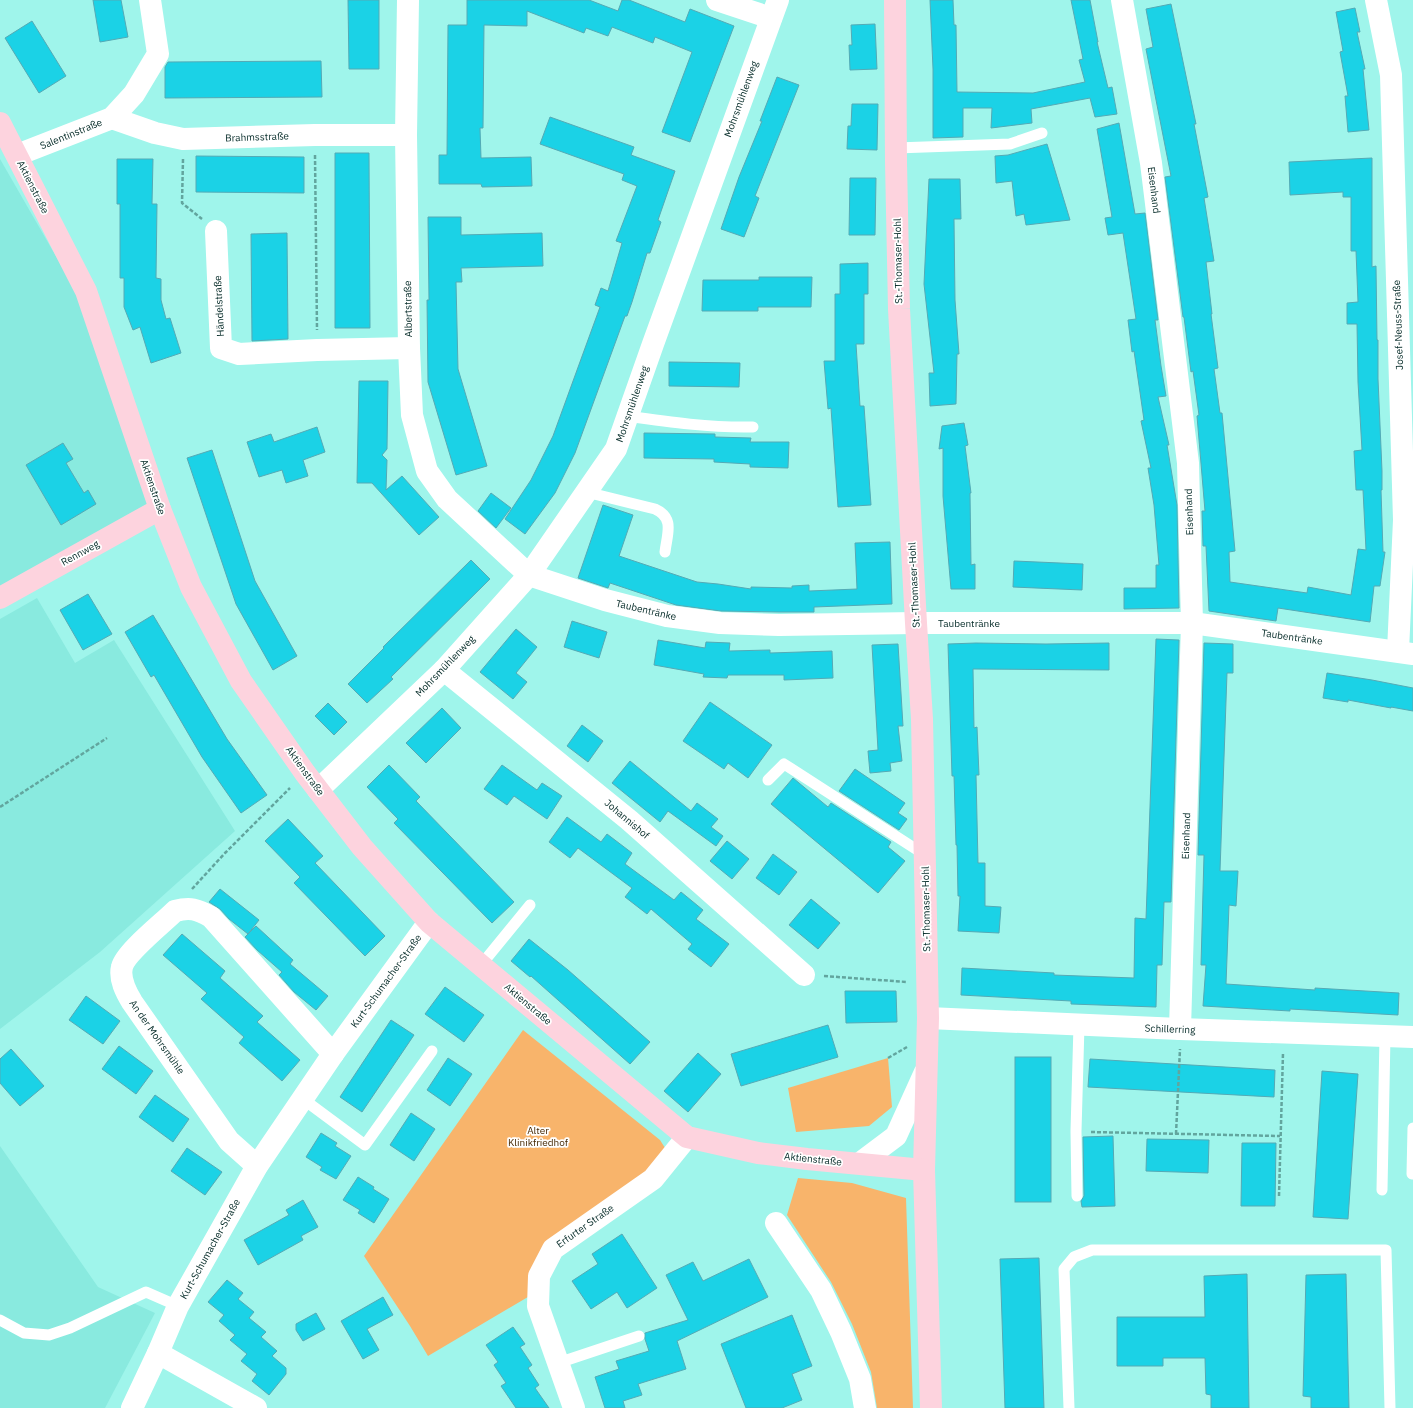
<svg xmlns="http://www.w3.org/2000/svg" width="1413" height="1408" viewBox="0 0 1413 1408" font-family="'IBM Plex Sans',sans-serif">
	<rect width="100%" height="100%" fill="#9ff5eb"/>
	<g fill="#89eadf">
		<path d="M 0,159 L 88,312 L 149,508 L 0,588 Z"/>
		<path d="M 37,598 L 75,663 L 114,640 L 235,831 L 100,952 L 0,1029 L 0,619 Z"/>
		<path d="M 0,1146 L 98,1287 L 155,1313 L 105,1408 L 0,1408 Z"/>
	</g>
	<g fill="#f8b46b">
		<path d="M 523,1030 L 660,1140 L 667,1151 L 648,1175 L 547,1245 L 533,1294 L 428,1356 L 410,1326 L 364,1256 Z"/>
		<path d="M 888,1058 L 892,1107 L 869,1126 L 796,1132 L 788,1088 Z"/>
		<path d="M 798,1178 L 852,1183 L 906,1198 L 913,1408 L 877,1408 L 871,1372 L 852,1324 L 831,1282 L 787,1215 Z"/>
	</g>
	<g fill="#1bd2e6" stroke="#54aab5">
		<path d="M 93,0 L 121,0 L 128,37 L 100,42 Z"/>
		<path d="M 348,0 L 379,0 L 379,69 L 349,69 Z"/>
		<path d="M 467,0 L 589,0 L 618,11 L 622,0 L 629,0 L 685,22 L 690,9 L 734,26 L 690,142 L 662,132 L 692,52 L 655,37 L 653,43 L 612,27 L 608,36 L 586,28 L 584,33 L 527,11 L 527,26 L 484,25 L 483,128 L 480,128 L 481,158 L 531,157 L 532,186 L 482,187 L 481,184 L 439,184 L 439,155 L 447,155 L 448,25 L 467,25 Z"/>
		<path d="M 930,0 L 953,0 L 954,25 L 956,25 L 957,92 L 1033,93 L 1085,82 L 1079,60 L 1083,59 L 1071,0 L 1090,0 L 1098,42 L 1097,42 L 1108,88 L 1112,87 L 1117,114 L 1095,117 L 1090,98 L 1031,109 L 1032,123 L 991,128 L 992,108 L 963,108 L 963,137 L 933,138 L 933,69 Z"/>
		<path d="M 1171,4 L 1196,124 L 1194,124 L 1208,197 L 1204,198 L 1214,261 L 1206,262 L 1212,314 L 1211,314 L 1218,368 L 1214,369 L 1220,413 L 1222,413 L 1235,551 L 1229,552 L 1230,582 L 1307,593 L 1308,587 L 1351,595 L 1358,549 L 1366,550 L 1363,490 L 1356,490 L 1354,451 L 1362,450 L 1358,382 L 1357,324 L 1347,324 L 1347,303 L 1358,302 L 1356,251 L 1351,251 L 1351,197 L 1343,197 L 1343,192 L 1290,195 L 1289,162 L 1372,158 L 1372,267 L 1376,266 L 1377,340 L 1378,340 L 1378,379 L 1382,471 L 1382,490 L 1381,490 L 1383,552 L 1385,552 L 1380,586 L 1374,586 L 1370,622 L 1278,608 L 1276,621 L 1209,611 L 1206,546 L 1203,546 L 1202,511 L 1205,511 L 1197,416 L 1199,415 L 1193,371 L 1191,372 L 1184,317 L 1183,317 L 1165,177 L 1171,176 L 1146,49 L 1153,47 L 1146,9 Z"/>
		<path d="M 1355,8 L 1360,32 L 1357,32 L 1365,69 L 1363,69 L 1369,130 L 1348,132 L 1345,96 L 1348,96 L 1340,52 L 1343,51 L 1336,12 Z"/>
		<path d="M 32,21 L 66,76 L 39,93 L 5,38 Z"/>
		<path d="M 875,24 L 877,69 L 850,70 L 849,45 L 852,45 L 851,25 Z"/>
		<path d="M 321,61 L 322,97 L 165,98 L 165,67 L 168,62 Z"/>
		<path d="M 777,77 L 799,85 L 755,196 L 759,198 L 744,237 L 721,229 L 739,177 L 762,121 L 760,121 Z"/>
		<path d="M 852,104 L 878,104 L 877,150 L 847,149 L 848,126 L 851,126 Z"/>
		<path d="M 550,117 L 634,147 L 631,155 L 675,171 L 658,220 L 661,222 L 650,253 L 647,253 L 632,302 L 627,316 L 625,316 L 575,453 L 555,493 L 525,534 L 505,519 L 531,480 L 553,436 L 600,307 L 595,305 L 601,288 L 608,291 L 622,243 L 616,241 L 637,186 L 622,180 L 624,174 L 540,144 Z"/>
		<path d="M 1119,123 L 1135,214 L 1145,213 L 1158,320 L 1155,320 L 1161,366 L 1166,396 L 1158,397 L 1169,445 L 1167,445 L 1177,505 L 1179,608 L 1124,609 L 1124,588 L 1156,588 L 1156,565 L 1159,565 L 1154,505 L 1148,468 L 1151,468 L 1141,421 L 1144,420 L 1134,351 L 1132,352 L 1128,320 L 1136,319 L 1123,233 L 1108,235 L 1105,218 L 1112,217 L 1097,129 Z"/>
		<path d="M 1047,144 L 1070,220 L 1026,225 L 1024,214 L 1016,216 L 1012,181 L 996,183 L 995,156 L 1008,155 Z"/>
		<path d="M 335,153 L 369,153 L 370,328 L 335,328 Z"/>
		<path d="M 196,156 L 304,157 L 304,193 L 196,192 Z"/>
		<path d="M 117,159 L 153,159 L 152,204 L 157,204 L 156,278 L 161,279 L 161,300 L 166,319 L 170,318 L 181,353 L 151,363 L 140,327 L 133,330 L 124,307 L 124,278 L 120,278 L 120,204 L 117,204 Z"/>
		<path d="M 850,178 L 876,178 L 875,235 L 849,235 Z"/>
		<path d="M 929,179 L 960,179 L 961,219 L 954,219 L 955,300 L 959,354 L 957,354 L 956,404 L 930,406 L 929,373 L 934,373 L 924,284 Z"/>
		<path d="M 428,217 L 461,217 L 461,235 L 542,233 L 543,266 L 461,268 L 462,282 L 456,282 L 458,369 L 487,466 L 456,475 L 428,382 L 427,300 L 429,300 Z"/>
		<path d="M 287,233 L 288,339 L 252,341 L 251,234 Z"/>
		<path d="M 868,263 L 868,294 L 864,294 L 864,344 L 856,344 L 860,406 L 864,406 L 871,505 L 838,507 L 831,408 L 828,409 L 824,361 L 835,361 L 835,294 L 840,294 L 840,264 Z"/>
		<path d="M 759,277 L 812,277 L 811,307 L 758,307 L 758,311 L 702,311 L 703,280 L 759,280 Z"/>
		<path d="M 669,362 L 740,363 L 739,387 L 669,386 Z"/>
		<path d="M 359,381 L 388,381 L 387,449 L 382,455 L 387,460 L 386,490 L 402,476 L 439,517 L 419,535 L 372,483 L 357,483 Z"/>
		<path d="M 964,423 L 968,445 L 965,446 L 971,493 L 970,493 L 971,565 L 975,564 L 975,589 L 951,589 L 943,496 L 943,448 L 939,449 L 942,426 Z"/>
		<path d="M 317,427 L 325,452 L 303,460 L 308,476 L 286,483 L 282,470 L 259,477 L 247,442 L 271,434 L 274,442 Z"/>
		<path d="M 644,433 L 715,434 L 715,437 L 751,438 L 750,442 L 789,442 L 788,468 L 750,467 L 750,464 L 714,462 L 714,459 L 644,458 Z"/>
		<path d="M 63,443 L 73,459 L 66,463 L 84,493 L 88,490 L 96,504 L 61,525 L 26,465 Z"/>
		<path d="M 212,450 L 255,581 L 297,656 L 273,670 L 236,604 L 187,458 Z"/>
		<path d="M 491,493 L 511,508 L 496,528 L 478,511 Z"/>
		<path d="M 603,505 L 633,515 L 619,556 L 697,582 L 718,584 L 751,589 L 751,587 L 792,588 L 792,586 L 809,585 L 809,591 L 857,589 L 855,543 L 890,542 L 892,604 L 814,607 L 814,612 L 779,612 L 721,611 L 676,605 L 610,583 L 608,588 L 578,578 Z"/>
		<path d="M 471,560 L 490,579 L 391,677 L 393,679 L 367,703 L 348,684 L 384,648 L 383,647 Z"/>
		<path d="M 1014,561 L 1083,564 L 1082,590 L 1013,587 Z"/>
		<path d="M 88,594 L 112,634 L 83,650 L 60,610 Z"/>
		<path d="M 153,615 L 227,739 L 267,795 L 241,813 L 202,757 L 154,675 L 151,677 L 125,632 Z"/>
		<path d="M 572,621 L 607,632 L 599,658 L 564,647 Z"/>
		<path d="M 516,629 L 537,647 L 516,673 L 527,682 L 513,699 L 480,672 Z"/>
		<path d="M 1156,639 L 1179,640 L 1171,902 L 1164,902 L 1162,965 L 1157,965 L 1156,1007 L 1071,1004 L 1071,1001 L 961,995 L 962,968 L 1054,973 L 1054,975 L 1134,978 L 1135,918 L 1146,919 Z"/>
		<path d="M 658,640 L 705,648 L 706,642 L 730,643 L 729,651 L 770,650 L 770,653 L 832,651 L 833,678 L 784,680 L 784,675 L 728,675 L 727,678 L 703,677 L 704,674 L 654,665 Z"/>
		<path d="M 976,643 L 1046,644 L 1109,643 L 1109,670 L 973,669 L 974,728 L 977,727 L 979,775 L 976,775 L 978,863 L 985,863 L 985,906 L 1001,907 L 999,933 L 958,931 L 960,896 L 958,896 L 957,845 L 956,845 L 954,776 L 952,776 L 948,644 Z"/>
		<path d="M 1204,643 L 1233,644 L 1233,673 L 1227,673 L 1220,871 L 1238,871 L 1236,906 L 1229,905 L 1226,984 L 1315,990 L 1315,988 L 1399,993 L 1398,1015 L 1290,1009 L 1290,1011 L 1203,1006 L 1206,965 L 1201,965 L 1204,855 L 1198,855 Z"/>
		<path d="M 898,644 L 903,726 L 898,726 L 902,761 L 890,763 L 891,771 L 870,773 L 868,751 L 878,750 L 872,645 Z"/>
		<path d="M 1327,673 L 1372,680 L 1413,688 L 1413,711 L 1391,707 L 1391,708 L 1348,700 L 1348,702 L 1323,698 Z"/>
		<path d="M 710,702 L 772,745 L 748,778 L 728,763 L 724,769 L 683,741 Z"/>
		<path d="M 328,703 L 347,722 L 334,735 L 315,716 Z"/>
		<path d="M 442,708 L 461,728 L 426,763 L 406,743 Z"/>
		<path d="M 582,725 L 603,741 L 588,762 L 567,746 Z"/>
		<path d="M 630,761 L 691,811 L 697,803 L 718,819 L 711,827 L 723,836 L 716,846 L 668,811 L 660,822 L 612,783 Z"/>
		<path d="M 389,765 L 420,797 L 416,801 L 514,902 L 492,923 L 394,823 L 398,819 L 367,787 Z"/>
		<path d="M 502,765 L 537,790 L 542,783 L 562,796 L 547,819 L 514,796 L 507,805 L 484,789 Z"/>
		<path d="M 855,769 L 905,803 L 898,813 L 907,819 L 899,830 L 839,791 Z"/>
		<path d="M 793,778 L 828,807 L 831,803 L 891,842 L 888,847 L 905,861 L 878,893 L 771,804 Z"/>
		<path d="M 567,817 L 601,842 L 607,834 L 632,853 L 625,864 L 674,900 L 681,892 L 703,910 L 696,919 L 729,944 L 711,967 L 688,949 L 692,944 L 651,909 L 647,914 L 625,897 L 632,888 L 578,848 L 570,858 L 549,842 Z"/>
		<path d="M 288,819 L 323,856 L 315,863 L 385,936 L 365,956 L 294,883 L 300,877 L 265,841 Z"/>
		<path d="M 727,841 L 749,859 L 732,879 L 710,861 Z"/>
		<path d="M 773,854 L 797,872 L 779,895 L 756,878 Z"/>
		<path d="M 220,889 L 259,920 L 248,934 L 229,919 L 220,909 L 209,902 Z"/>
		<path d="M 811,899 L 840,923 L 818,949 L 789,925 Z"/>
		<path d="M 256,926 L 293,960 L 290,964 L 328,996 L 316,1010 L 294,992 L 279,975 L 282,972 L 257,950 L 245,937 Z"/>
		<path d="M 182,934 L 225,971 L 220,978 L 263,1016 L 257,1022 L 300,1060 L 282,1081 L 239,1043 L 244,1037 L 201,999 L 207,993 L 163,955 Z"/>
		<path d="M 529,939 L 568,970 L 650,1042 L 630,1064 L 531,976 L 530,977 L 511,961 Z"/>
		<path d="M 445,987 L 484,1015 L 464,1042 L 425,1014 Z"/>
		<path d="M 845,991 L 896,991 L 897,1022 L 846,1023 Z"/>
		<path d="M 86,996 L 120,1021 L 103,1044 L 69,1020 Z"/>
		<path d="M 391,1020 L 414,1035 L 362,1112 L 340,1097 Z"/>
		<path d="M 828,1025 L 838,1057 L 741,1086 L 731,1054 Z"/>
		<path d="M 119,1046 L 153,1071 L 136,1094 L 102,1069 Z"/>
		<path d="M 11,1049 L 44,1086 L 20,1106 L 0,1083 L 0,1059 Z"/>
		<path d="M 698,1053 L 721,1074 L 688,1112 L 664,1091 Z"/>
		<rect x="1015" y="1057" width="36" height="145"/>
		<path d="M 448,1058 L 472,1074 L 450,1106 L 427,1090 Z"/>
		<path d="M 1090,1059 L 1275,1070 L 1274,1097 L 1088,1087 Z"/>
		<path d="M 1322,1071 L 1358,1074 L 1348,1219 L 1313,1217 Z"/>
		<path d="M 155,1095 L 189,1119 L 173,1142 L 139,1117 Z"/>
		<path d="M 411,1113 L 435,1129 L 414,1161 L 390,1145 Z"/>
		<path d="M 321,1133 L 337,1143 L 335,1146 L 351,1156 L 336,1179 L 320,1170 L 322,1167 L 306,1157 Z"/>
		<path d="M 1113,1136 L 1115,1206 L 1082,1207 L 1081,1201 L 1084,1196 L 1083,1137 Z"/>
		<path d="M 1147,1139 L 1209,1140 L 1208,1173 L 1146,1171 Z"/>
		<path d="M 1242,1143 L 1276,1143 L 1275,1206 L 1241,1206 Z"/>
		<path d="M 187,1148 L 222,1172 L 205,1195 L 171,1171 Z"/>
		<path d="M 358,1177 L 374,1187 L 373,1189 L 389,1199 L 374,1223 L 358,1213 L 360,1210 L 343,1200 Z"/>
		<path d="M 303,1200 L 318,1227 L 301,1236 L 303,1240 L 258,1265 L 244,1240 L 289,1215 L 286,1210 Z"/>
		<path d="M 622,1234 L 657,1288 L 627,1308 L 617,1292 L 591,1309 L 572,1281 L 598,1264 L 592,1254 Z"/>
		<path d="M 1039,1258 L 1044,1408 L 1005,1408 L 1000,1259 Z"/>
		<path d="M 749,1259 L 768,1297 L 677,1341 L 686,1369 L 638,1384 L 642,1395 L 623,1401 L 625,1408 L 605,1408 L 595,1377 L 619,1369 L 616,1361 L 649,1351 L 645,1339 L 645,1333 L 688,1320 L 666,1275 L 693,1262 L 703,1281 Z"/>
		<path d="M 1247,1274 L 1249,1408 L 1211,1408 L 1211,1395 L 1206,1394 L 1205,1358 L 1163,1358 L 1163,1366 L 1117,1366 L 1117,1317 L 1205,1317 L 1204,1276 Z"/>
		<path d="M 1346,1274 L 1349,1408 L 1311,1408 L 1311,1397 L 1303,1396 L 1306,1275 Z"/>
		<path d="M 227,1280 L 243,1293 L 238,1299 L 254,1312 L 249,1318 L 266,1332 L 261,1337 L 277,1351 L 272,1356 L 286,1368 L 286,1374 L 269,1395 L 252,1381 L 257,1374 L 241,1361 L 247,1354 L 230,1340 L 235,1335 L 219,1321 L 224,1315 L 208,1302 Z"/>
		<path d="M 383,1297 L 393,1315 L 367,1329 L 379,1350 L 363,1359 L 341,1321 Z"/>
		<path d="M 316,1313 L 325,1329 L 303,1341 L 296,1330 L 296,1324 Z"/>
		<path d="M 792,1315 L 812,1366 L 792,1374 L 802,1400 L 782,1408 L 746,1408 L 721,1344 Z"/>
		<path d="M 513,1327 L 525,1344 L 520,1347 L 532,1365 L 528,1368 L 539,1385 L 535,1388 L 549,1408 L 516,1408 L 501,1386 L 506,1383 L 494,1365 L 498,1362 L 486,1345 Z"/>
	</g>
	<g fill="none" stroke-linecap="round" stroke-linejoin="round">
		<g stroke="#62a59e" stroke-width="2.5" stroke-dasharray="4 2" stroke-linecap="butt">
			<path d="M 315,155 L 317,330"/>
			<path d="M 183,159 L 182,203 L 202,219"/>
			<path d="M 0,807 L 107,738"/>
			<path d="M 192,889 L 225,853 L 290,788"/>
			<path d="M 824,976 L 907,982"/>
			<path d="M 888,1058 L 907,1047"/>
			<path d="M 1091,1132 L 1280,1136"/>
			<path d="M 1176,1134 L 1180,1049"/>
			<path d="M 1279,1196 L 1283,1053"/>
		</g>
		<g stroke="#fff" stroke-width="11">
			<path d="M 896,148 L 1010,144 L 1042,133"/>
			<path d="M 627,416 C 669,422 711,428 753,427"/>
			<path d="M 586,492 L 655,509 C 675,518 667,534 665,552"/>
			<path d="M 768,780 L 784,764 L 925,855"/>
			<path d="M 481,965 L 530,905"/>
			<path d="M 303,1099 L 365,1145 L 432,1051"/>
			<path d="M 1413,1128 L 1412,1174 L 1413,1174"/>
			<path d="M 1382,1190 L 1385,1036"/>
			<path d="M 1077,1196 L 1076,1131 L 1079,1025"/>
			<path d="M 0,1320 L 24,1333 L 49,1335 L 70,1328 L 146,1292 L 178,1306"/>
			<path d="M 558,1363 L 639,1336"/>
			<path d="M 1069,1408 L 1064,1269 L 1074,1257 L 1092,1250 L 1386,1250 L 1390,1408"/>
		</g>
		<g stroke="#fff" stroke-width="22">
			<path d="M 408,0 L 406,135 L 409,348 L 412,415 L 427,471 L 447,499 L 529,575 L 605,600 L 667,616 L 720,623 L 779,625 L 916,623 L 1192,623 L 1413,654"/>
			<path d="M 717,0 L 771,18"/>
			<path d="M 1122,0 L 1151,163 L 1188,463 L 1192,623 L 1180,1029"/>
			<path d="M 1376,0 L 1391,75 L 1404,520 L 1398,651"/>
			<path d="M 112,118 L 155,133 L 183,139 L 315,135 L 406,135"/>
			<path d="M 17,155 L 112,118 L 134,94 L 158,54 L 150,0"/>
			<path d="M 216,231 L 221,348 L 239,354 L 317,350 L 409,348"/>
			<path d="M 444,670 L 629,820 L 804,975"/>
			<path d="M 318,790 L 444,670 L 529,575 L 616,449 L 653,344 L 778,0"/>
			<path d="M 928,1018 L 1180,1029 L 1413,1037"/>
			<path d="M 860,1163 L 896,1136 L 925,1072"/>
			<path d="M 257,1166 L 229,1141 L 132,1002 C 126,992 119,979 122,967 C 125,953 163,923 175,911 C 190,907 197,909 211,917 L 333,1054"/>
			<path d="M 776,1223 L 821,1290 L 841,1332 L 860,1379 L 865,1408"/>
			<path d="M 158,1353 L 256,1408"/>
			<path d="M 132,1408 L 158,1353 L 178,1306 L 257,1166 L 333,1054 L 429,922"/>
			<path d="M 574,1408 L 538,1306 L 539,1276 L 553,1249 L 653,1179 L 687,1137"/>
		</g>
		<g stroke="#fdd3de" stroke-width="22">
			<path d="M 895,0 L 896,162 L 899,309 L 916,623 L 922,719 L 928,1018 L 924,1170 L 931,1408"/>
			<path d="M 0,123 L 86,291 L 160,509 L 191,587 L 241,681 L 305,773 L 362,847 L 429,922 L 687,1137 L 758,1153 L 807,1159 L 924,1170"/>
			<path d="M 0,598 L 160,509"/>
		</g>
	</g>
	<g text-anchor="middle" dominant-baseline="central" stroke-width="3.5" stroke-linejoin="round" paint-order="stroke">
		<g font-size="10" fill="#042a27" stroke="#fff">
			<text transform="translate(741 99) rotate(-70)">Mohrsmühlenweg</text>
			<text transform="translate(71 134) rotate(-22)">Salentinstraße</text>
			<text transform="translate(257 137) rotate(-2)">Brahmsstraße</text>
			<text transform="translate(33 187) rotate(63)">Aktienstraße</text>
			<text transform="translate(1154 190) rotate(83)">Eisenhand</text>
			<text transform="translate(898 261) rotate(-91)">St.-Thomaser-Hohl</text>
			<text transform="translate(219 306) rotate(-93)">Händelstraße</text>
			<text transform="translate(408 309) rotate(-91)">Albertstraße</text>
			<text transform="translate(1398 325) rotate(-92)">Josef-Neuss-Straße</text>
			<text transform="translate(632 404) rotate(-71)">Mohrsmühlenweg</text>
			<text transform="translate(153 487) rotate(71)">Aktienstraße</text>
			<text transform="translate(1189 512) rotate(-92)">Eisenhand</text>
			<text transform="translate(80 553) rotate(-29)">Rennweg</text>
			<text transform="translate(914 585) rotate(-93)">St.-Thomaser-Hohl</text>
			<text transform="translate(646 610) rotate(13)">Taubentränke</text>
			<text x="969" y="623">Taubentränke</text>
			<text transform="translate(1292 637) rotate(8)">Taubentränke</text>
			<text transform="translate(445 666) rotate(-46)">Mohrsmühlenweg</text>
			<text transform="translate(305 771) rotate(54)">Aktienstraße</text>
			<text transform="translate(627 819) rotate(40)">Johannishof</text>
			<text transform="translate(1186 836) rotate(-88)">Eisenhand</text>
			<text transform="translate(926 909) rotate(-91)">St.-Thomaser-Hohl</text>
			<text transform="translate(386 981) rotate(-54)">Kurt-Schumacher-Straße</text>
			<text transform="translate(528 1004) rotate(40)">Aktienstraße</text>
			<text transform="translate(1170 1029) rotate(2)">Schillerring</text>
			<text transform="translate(157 1037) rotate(55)">An der Mohrsmühle</text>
			<text transform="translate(813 1159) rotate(6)">Aktienstraße</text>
			<text transform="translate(585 1226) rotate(-35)">Erfurter Straße</text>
			<text transform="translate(210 1249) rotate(-61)">Kurt-Schumacher-Straße</text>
		</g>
		<g font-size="10" fill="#452803" stroke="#fff">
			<text x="538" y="1130">Alter<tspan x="538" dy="12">Klinikfriedhof</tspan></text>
		</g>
	</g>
</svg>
